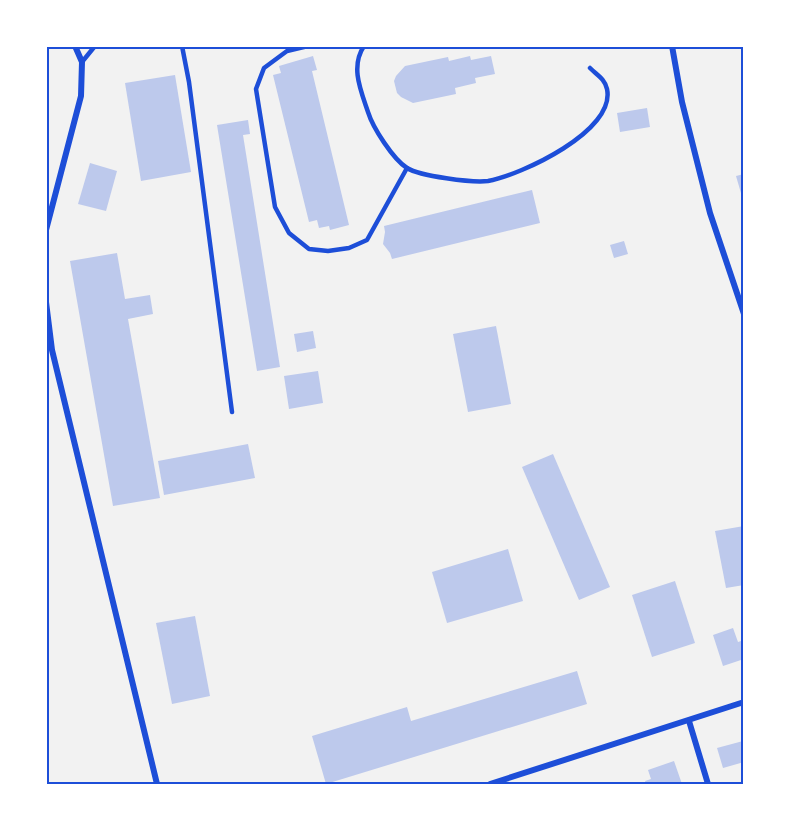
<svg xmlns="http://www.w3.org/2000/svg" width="790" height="831" viewBox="0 0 790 831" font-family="'PT Sans Narrow',sans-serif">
	<rect width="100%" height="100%" fill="#f2f2f2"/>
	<g fill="#bdc9ec">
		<path d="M 313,56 L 317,70 L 312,71 L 349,225 L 330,230 L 329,226 L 319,228 L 317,220 L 309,222 L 273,75 L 281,73 L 279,66 Z"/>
		<path d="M 470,56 L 471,60 L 491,56 L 495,74 L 475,78 L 476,83 L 455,88 L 456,94 L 413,103 L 401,97 L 397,93 L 394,81 L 396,76 L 405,66 L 448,57 L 449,61 Z"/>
		<path d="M 175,75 L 191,172 L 141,181 L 125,83 Z"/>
		<path d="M 647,108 L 650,127 L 620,132 L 617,113 Z"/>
		<path d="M 248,120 L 250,134 L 243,135 L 280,367 L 257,371 L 217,125 Z"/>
		<path d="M 90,163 L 117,171 L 106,211 L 78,204 Z"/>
		<path d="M 744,174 L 744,200 L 743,200 L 736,176 Z"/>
		<path d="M 532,190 L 540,223 L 392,259 L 390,253 L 383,244 L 385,232 L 384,226 Z"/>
		<path d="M 624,241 L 628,254 L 614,258 L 610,245 Z"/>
		<path d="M 117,253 L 125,299 L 150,295 L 153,314 L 128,319 L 160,498 L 113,506 L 70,261 Z"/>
		<path d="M 496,326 L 511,404 L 468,412 L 453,334 Z"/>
		<path d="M 313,331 L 316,348 L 297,352 L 294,334 Z"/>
		<path d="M 318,371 L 323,403 L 289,409 L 284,376 Z"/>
		<path d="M 248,444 L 255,478 L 164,495 L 158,461 Z"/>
		<path d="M 553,454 L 610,587 L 579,600 L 522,467 Z"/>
		<path d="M 744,526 L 744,585 L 726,588 L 715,531 Z"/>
		<path d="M 508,549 L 523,601 L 447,623 L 432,572 Z"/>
		<path d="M 675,581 L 695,643 L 652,657 L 632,595 Z"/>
		<path d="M 195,616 L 210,696 L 172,704 L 156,623 Z"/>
		<path d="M 733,628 L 738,642 L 744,640 L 744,659 L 723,666 L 713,635 Z"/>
		<path d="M 577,671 L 587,704 L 326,784 L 312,736 L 407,707 L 411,721 Z"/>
		<path d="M 743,741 L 744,762 L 723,768 L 717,748 Z"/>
		<path d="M 674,761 L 682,784 L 646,784 L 645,781 L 651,779 L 648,770 Z"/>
	</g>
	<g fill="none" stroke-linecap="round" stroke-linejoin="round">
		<g stroke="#1d4ed8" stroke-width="4.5">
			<path d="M 182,46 L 189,82 L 232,412"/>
			<path d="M 308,46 L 287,51 L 264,68 L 256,89 L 275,207 L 289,233 L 309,249 L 328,251 L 349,248 L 367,240 L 407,168"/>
			<path d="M 364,46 C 350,67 361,91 368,112 C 373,128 393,159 407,168 C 420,176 472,183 488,181 C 521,175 616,131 607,89 C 605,79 597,75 590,68"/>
			<path d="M 82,62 L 95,46"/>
		</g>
		<g stroke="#1d4ed8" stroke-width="6">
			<path d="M 672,46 L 682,102 L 710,213 L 744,314"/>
			<path d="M 46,230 L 81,96 L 82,62 L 75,46"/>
			<path d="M 46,302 L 52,350 L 157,784"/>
			<path d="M 689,721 L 708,784"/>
			<path d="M 490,784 L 744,702"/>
		</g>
	</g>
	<rect width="790" height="831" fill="none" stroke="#ffffff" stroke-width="96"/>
	<rect x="48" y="48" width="694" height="735" fill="none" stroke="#1d4ed8" stroke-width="2"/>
</svg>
